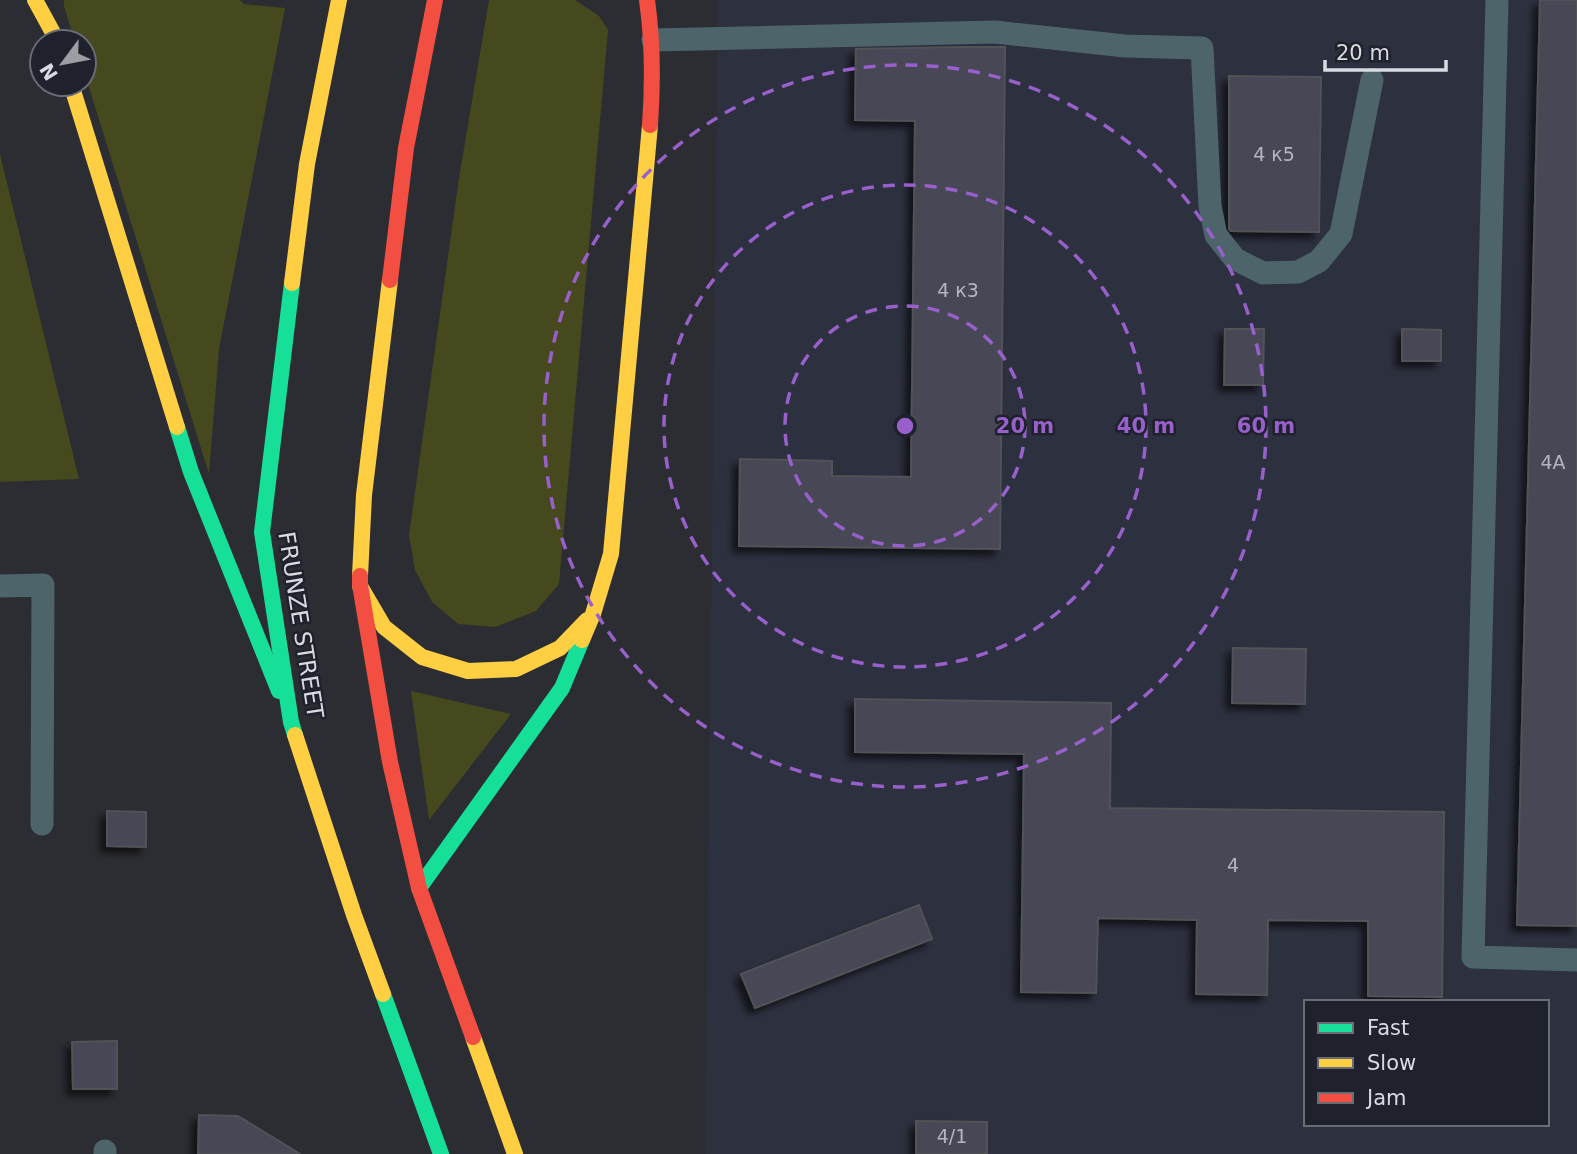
<svg xmlns="http://www.w3.org/2000/svg" width="1577" height="1154" viewBox="0 0 1577 1154" font-family="'DejaVu Sans',sans-serif">
	<defs>
		<filter id="shadow"><feDropShadow dx="-6" dy="6" stdDeviation="3.5" flood-color="#0009"/></filter>
	</defs>
	<rect width="100%" height="100%" fill="#2c2d32"/>
	<path fill="#2d303f" fill-rule="evenodd" d="M 718,0 L 1577,0 L 1577,1154 L 705,1154 ZM 1306,1002 L 1547,1002 L 1547,1124 L 1306,1124 Z"/>
	<g fill="#45491d">
		<path d="M 64,0 L 240,0 L 244,4 L 285,8 L 219,349 L 209,474 L 84,71 L 84,42 L 75,42 L 64,6 Z"/>
		<path d="M 489,0 L 575,0 L 599,16 L 608,30 L 559,584 L 536,611 L 495,627 L 458,624 L 432,602 L 415,570 L 409,535 L 459,178 Z"/>
		<path d="M 0,154 L 79,479 L 0,482 Z"/>
		<path d="M 411,691 L 511,714 L 429,820 Z"/>
	</g>
	<g fill="#474656" stroke="#515256" stroke-width="2" filter="url(#shadow)">
		<path d="M 1540,0 L 1577,0 L 1577,926 L 1517,925 Z"/>
		<path d="M 964,47 L 1005,47 L 1000,549 L 739,546 L 740,459 L 832,461 L 832,476 L 911,477 L 915,121 L 855,120 L 856,49 Z"/>
		<path d="M 1229,76 L 1321,77 L 1319,232 L 1231,231 L 1229,229 Z"/>
		<path d="M 1225,329 L 1264,329 L 1263,385 L 1224,385 Z"/>
		<path d="M 1402,329 L 1441,330 L 1441,361 L 1402,361 Z"/>
		<path d="M 1233,648 L 1306,649 L 1305,704 L 1232,703 Z"/>
		<path d="M 855,699 L 1111,703 L 1110,808 L 1444,812 L 1442,997 L 1368,996 L 1368,921 L 1268,920 L 1267,995 L 1196,994 L 1197,920 L 1098,918 L 1096,993 L 1021,992 L 1024,754 L 855,752 Z"/>
		<path d="M 107,811 L 146,812 L 146,847 L 107,846 Z"/>
		<path d="M 919,905 L 932,939 L 755,1008 L 741,974 Z"/>
		<path d="M 117,1041 L 117,1089 L 73,1089 L 72,1042 Z"/>
		<path d="M 199,1115 L 238,1116 L 300,1154 L 198,1154 Z"/>
		<path d="M 916,1121 L 987,1122 L 987,1154 L 916,1154 Z"/>
	</g>
	<g fill="none" stroke-linecap="round" stroke-linejoin="round">
		<g stroke="#4d646b" stroke-width="23">
			<path d="M 1497,0 L 1473,957 L 1577,960"/>
			<path d="M 653,40 L 995,32 L 1125,46 L 1202,48 L 1210,206 L 1216,235 L 1235,259 L 1263,273 L 1298,272 L 1319,261 L 1341,234 L 1372,80"/>
			<path d="M 0,586 L 43,585 L 42,824"/>
			<path d="M 105,1151 L 105,1154"/>
		</g>
		<g stroke="#16e098" stroke-width="16">
			<path d="M 292,283 L 262,532 L 291,722 L 295,735"/>
			<path d="M 177,427 L 191,472 L 279,691"/>
			<path d="M 419,888 L 562,688 L 582,640"/>
			<path d="M 383,994 L 441,1154"/>
		</g>
		<g stroke="#ffcf43" stroke-width="16">
			<path d="M 35,0 L 58,42"/>
			<path d="M 71,84 L 177,427"/>
			<path d="M 292,283 L 307,164 L 339,0"/>
			<path d="M 360,576 L 364,495 L 390,280"/>
			<path d="M 360,586 L 384,627 L 422,657 L 468,671 L 516,669 L 560,648 L 587,620"/>
			<path d="M 582,640 L 593,614 L 611,554 L 650,125"/>
			<path d="M 295,735 L 354,915 L 383,994"/>
			<path d="M 473,1037 L 515,1154"/>
		</g>
		<g stroke="#f24e42" stroke-width="16">
			<path d="M 647,0 C 653,42 653,82 650,125"/>
			<path d="M 390,280 L 406,148 L 435,0"/>
			<path d="M 360,576 L 360,585 L 390,762 L 419,888 L 473,1037"/>
		</g>
	</g>
	<g fill="none" stroke="#9760ca" stroke-width="3.5" stroke-dasharray="12 9">
		<circle cx="905" cy="426" r="120"/>
		<circle cx="905" cy="426" r="241"/>
		<circle cx="905" cy="426" r="361"/>
	</g>
	<g text-anchor="middle" dominant-baseline="central" stroke-width="5" stroke-linejoin="round" paint-order="stroke">
		<g font-size="19" fill="#b4b6bf">
			<text x="1274" y="154">4 к5</text>
			<text x="958" y="290">4 к3</text>
			<text x="1553" y="462">4А</text>
			<text x="1233" y="865">4</text>
			<text x="952" y="1136">4/1</text>
		</g>
		<g font-size="23" fill="#d9dbe2" stroke="#1f212c">
			<text transform="translate(301 625) rotate(81)">FRUNZE STREET</text>
		</g>
	</g>
	<circle cx="905" cy="426" r="10" fill="#9760ca" stroke="#1f212c" stroke-width="3.5"/>
	<g font-size="21" text-anchor="middle" font-weight="bold" fill="#9760ca" stroke="#1f212c" stroke-width="5" stroke-linejoin="round" paint-order="stroke">
		<text x="1025" y="433">20 m</text>
		<text x="1146" y="433">40 m</text>
		<text x="1266" y="433">60 m</text>
	</g>
	<rect x="1304" y="1000" width="245" height="126" fill="#1f212c" stroke="#696b75" stroke-width="2"/>
	<rect x="1318" y="1023" width="35" height="10" fill="#16e098" stroke="#696b75" stroke-width="2"/>
	<text x="1367" y="1035" font-size="21" fill="#d9dbe2">Fast</text>
	<rect x="1318" y="1058" width="35" height="10" fill="#ffcf43" stroke="#696b75" stroke-width="2"/>
	<text x="1367" y="1070" font-size="21" fill="#d9dbe2">Slow</text>
	<rect x="1318" y="1093" width="35" height="10" fill="#f24e42" stroke="#696b75" stroke-width="2"/>
	<text x="1367" y="1105" font-size="21" fill="#d9dbe2">Jam</text>
	<g transform="translate(63 63) rotate(238)"><circle r="33" fill="#1f212c" stroke="#696b75" stroke-width="2"/>
	<path d="M0-5L12 26L0 18L-12 26Z" fill="#9c9ea4"/>
	<text y="-10" font-size="19" font-weight="bold" text-anchor="middle" fill="#d9dbe2">N</text>
	</g>
	<path d="M1325 60v10h121v-10" fill="none" stroke="#d9dbe2" stroke-width="3.5"/>
	<text x="1336" y="60" font-size="21" fill="#d9dbe2" stroke="#1f212c" stroke-width="5" paint-order="stroke">20 m</text>
</svg>
